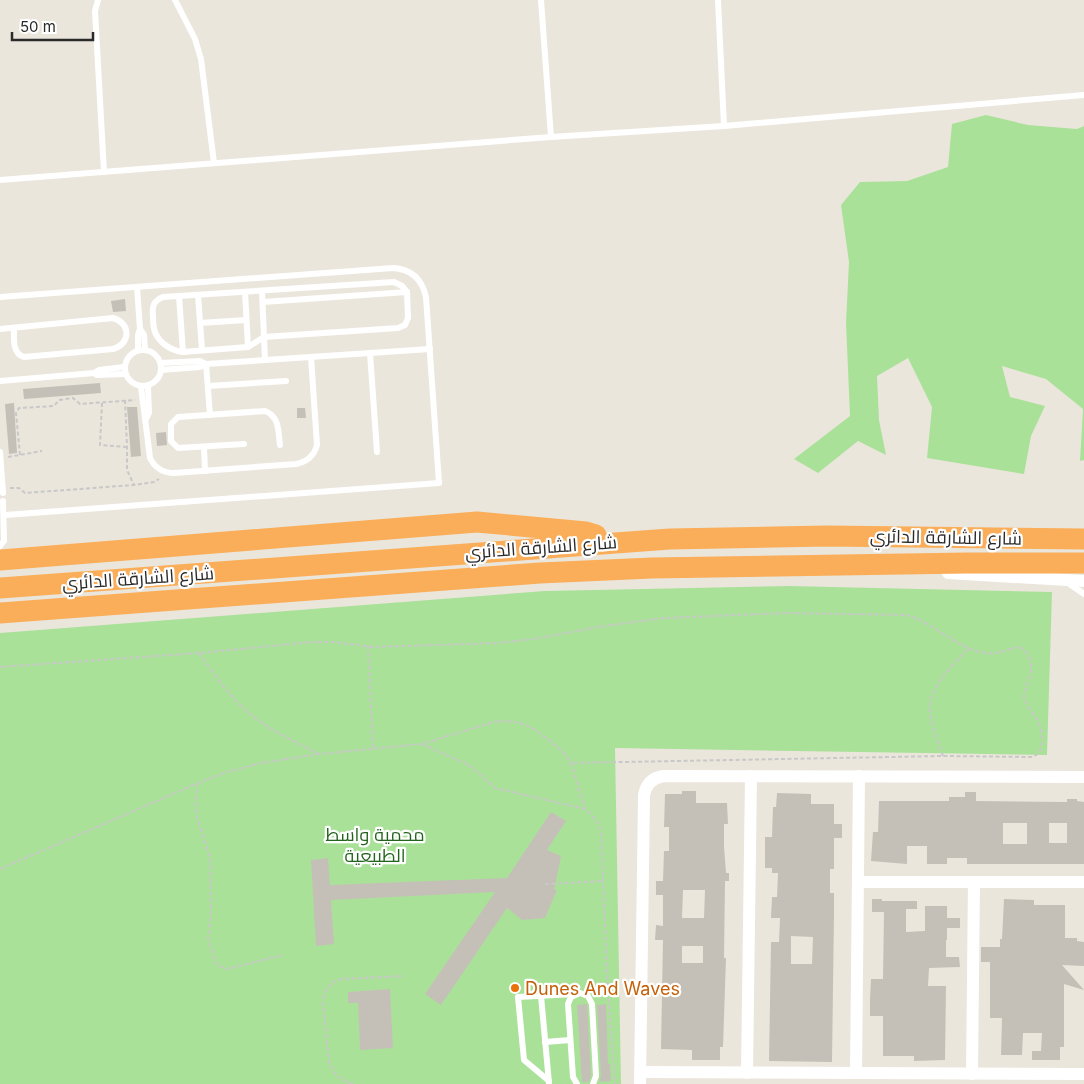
<svg xmlns="http://www.w3.org/2000/svg" width="1084" height="1084" viewBox="0 0 1084 1084" font-family="Inter,Cairo,sans-serif">
	<rect width="100%" height="100%" fill="#ebe6dc"/>
	<g fill="#aae199">
		<path d="M 986,115 L 1028,125 L 1077,129 L 1084,126 L 1084,460 L 1080,461 L 1083,409 L 1046,379 L 1002,366 L 1010,397 L 1045,406 L 1031,436 L 1024,474 L 927,458 L 932,407 L 908,358 L 877,376 L 879,420 L 886,455 L 858,441 L 818,473 L 794,459 L 850,416 L 846,323 L 849,262 L 841,205 L 860,182 L 907,181 L 948,167 L 952,124 Z"/>
		<path d="M 789,586 L 1052,592 L 1047,755 L 615,748 L 621,1084 L 0,1084 L 0,633 L 545,591 Z"/>
	</g>
	<g fill="#c4c0b7" fill-rule="evenodd">
		<path d="M 125,299 L 126,311 L 113,312 L 111,301 Z"/>
		<path d="M 100,383 L 101,393 L 24,399 L 23,389 Z"/>
		<path d="M 14,403 L 17,453 L 9,454 L 5,404 Z"/>
		<path d="M 127,407 L 137,407 L 141,456 L 131,457 Z"/>
		<path d="M 297,408 L 305,408 L 306,418 L 297,418 Z"/>
		<path d="M 166,432 L 167,445 L 157,446 L 156,433 Z"/>
		<path d="M 682,791 L 696,791 L 696,803 L 727,803 L 728,824 L 724,824 L 724,847 L 726,873 L 729,873 L 729,881 L 725,881 L 724,958 L 726,958 L 723,1047 L 720,1047 L 720,1060 L 692,1060 L 692,1050 L 661,1049 L 663,940 L 655,940 L 656,925 L 663,926 L 663,895 L 656,895 L 656,881 L 663,881 L 664,851 L 669,851 L 669,827 L 664,827 L 665,794 L 682,794 ZM 683,890 L 705,890 L 704,918 L 682,918 ZM 682,946 L 703,946 L 703,963 L 682,963 Z"/>
		<path d="M 965,792 L 976,792 L 976,801 L 1067,802 L 1067,799 L 1077,799 L 1077,801 L 1084,802 L 1084,864 L 967,864 L 967,858 L 947,858 L 947,864 L 927,864 L 927,846 L 907,846 L 907,864 L 871,861 L 873,832 L 878,832 L 879,801 L 949,801 L 949,797 L 965,797 ZM 1003,823 L 1027,823 L 1027,844 L 1003,844 ZM 1049,823 L 1067,823 L 1067,843 L 1049,843 Z"/>
		<path d="M 777,793 L 811,794 L 811,804 L 834,804 L 834,824 L 842,824 L 842,838 L 834,838 L 834,869 L 830,869 L 830,893 L 834,893 L 834,913 L 832,1062 L 769,1061 L 771,942 L 779,942 L 780,918 L 771,918 L 772,897 L 777,897 L 778,873 L 772,873 L 772,868 L 765,868 L 765,837 L 772,837 L 773,807 L 776,807 ZM 791,936 L 813,937 L 812,964 L 791,964 Z"/>
		<path d="M 551,812 L 566,821 L 547,850 L 561,856 L 554,890 L 557,890 L 545,918 L 522,920 L 507,908 L 441,1005 L 425,994 L 495,892 L 331,900 L 334,944 L 316,946 L 311,860 L 328,858 L 330,885 L 507,878 Z"/>
		<path d="M 872,899 L 882,899 L 882,901 L 917,901 L 917,909 L 906,909 L 906,932 L 925,931 L 925,906 L 947,906 L 947,918 L 960,918 L 960,928 L 947,928 L 947,940 L 946,940 L 946,957 L 959,957 L 960,967 L 929,968 L 928,986 L 946,986 L 945,1060 L 914,1061 L 914,1056 L 883,1056 L 883,1016 L 870,1016 L 870,999 L 871,979 L 883,979 L 884,912 L 872,912 Z"/>
		<path d="M 1004,899 L 1034,900 L 1034,905 L 1065,905 L 1065,938 L 1077,938 L 1077,941 L 1084,942 L 1084,966 L 1062,965 L 1084,990 L 1064,984 L 1064,1047 L 1060,1047 L 1060,1060 L 1032,1060 L 1032,1051 L 1041,1051 L 1042,1033 L 1023,1033 L 1022,1055 L 1001,1055 L 1002,1018 L 990,1018 L 990,962 L 981,962 L 981,947 L 1000,947 L 1000,939 L 1002,939 Z"/>
		<path d="M 390,989 L 393,1048 L 360,1050 L 358,1003 L 348,1003 L 348,992 Z"/>
		<path d="M 587,1004 L 591,1075 L 589,1082 L 582,1082 L 577,1005 Z"/>
		<path d="M 606,1004 L 608,1064 L 610,1064 L 611,1081 L 599,1082 L 601,1076 L 597,1005 Z"/>
	</g>
	<g fill="none" stroke-linecap="round" stroke-linejoin="round">
		<g stroke="#c8c8c8" stroke-width="2" stroke-dasharray="4 2.5" stroke-linecap="butt">
			<path d="M 125,400 L 127,447 L 127,470 L 134,485"/>
			<path d="M 102,403 L 100,445 L 127,447"/>
			<path d="M 20,455 L 16,413 L 19,408 L 54,406 L 59,400 L 73,398 L 80,404 L 135,400"/>
			<path d="M 8,457 L 42,451"/>
			<path d="M 10,488 L 19,488 L 25,493 L 134,485 L 154,482 L 159,479"/>
			<path d="M 368,646 L 373,748"/>
			<path d="M 199,653 C 217,678 235,705 261,722 C 279,735 300,744 319,754"/>
			<path d="M 0,667 L 199,653 L 312,642 L 334,642 L 373,647 L 498,643 L 534,639 L 598,627 L 664,618 L 786,613 L 906,615 C 936,622 964,657 996,653 C 1004,652 1011,648 1019,647 C 1025,649 1026,652 1029,658 C 1036,672 1025,683 1024,697 C 1030,716 1042,716 1042,741 C 1042,749 1040,754 1032,757 L 943,756 L 569,763"/>
			<path d="M 422,744 L 469,765 L 495,788 L 585,809 L 597,821 L 601,831 L 608,992"/>
			<path d="M 943,756 C 939,744 933,731 931,718 C 924,690 951,668 968,648"/>
			<path d="M 198,783 L 196,800 L 197,817 L 210,858 L 211,915 L 208,938 L 216,963 L 219,966 L 227,969 L 283,955"/>
			<path d="M 0,869 L 198,783 L 227,772 L 261,763 L 319,754 L 422,744 L 493,722 C 519,719 530,725 550,741 C 556,746 563,751 567,757 C 576,772 579,793 585,809"/>
			<path d="M 545,884 L 603,881"/>
			<path d="M 595,993 L 608,992 L 615,1084"/>
			<path d="M 353,1084 L 349,1083 L 337,1076 L 329,1063 L 323,1001 C 324,989 330,982 342,979 L 404,976"/>
		</g>
		<g stroke="#fff" stroke-width="6">
			<path d="M 98,0 L 95,11 L 104,172"/>
			<path d="M 175,0 L 195,39 L 201,59 L 214,163"/>
			<path d="M 541,0 L 551,137"/>
			<path d="M 718,0 L 724,126"/>
			<path d="M 0,180 L 551,137 L 724,126 L 1084,95"/>
			<path d="M 394,282 L 402,286 L 407,292 L 408,318 L 405,325 L 398,328 L 264,337 L 248,347 L 183,352 C 172,351 159,343 155,332 C 153,327 153,321 153,316 C 152,307 153,301 163,297 Z"/>
			<path d="M 137,287 L 140,329 L 144,335 L 145,350"/>
			<path d="M 262,291 L 265,360"/>
			<path d="M 245,292 L 248,347"/>
			<path d="M 198,295 L 202,350"/>
			<path d="M 179,296 L 183,352"/>
			<path d="M 0,297 L 393,268 C 411,269 422,279 426,297 L 439,483 L 5,515"/>
			<path d="M 263,302 L 407,292"/>
			<path d="M 200,323 L 246,320"/>
			<path d="M 0,329 L 113,318 C 131,323 131,344 113,349 L 24,357 C 12,354 14,338 14,328"/>
			<circle cx="143" cy="368" r="18"/>
			<path d="M 138,350 L 138,335 L 140,329"/>
			<path d="M 370,353 L 377,452"/>
			<path d="M 161,363 L 200,361 L 206,364"/>
			<path d="M 206,364 L 210,415"/>
			<path d="M 161,370 L 200,367 L 206,364 L 430,349"/>
			<path d="M 94,373 L 99,370 L 124,367"/>
			<path d="M 0,381 L 94,373 L 97,375 L 125,374"/>
			<path d="M 208,386 L 286,381"/>
			<path d="M 141,387 L 150,458 C 155,468 163,473 174,473 L 296,464 C 307,462 314,456 317,445 L 311,357"/>
			<path d="M 146,419 L 149,413 L 148,386"/>
			<path d="M 244,444 L 178,448 L 171,441 L 171,424 L 178,417 L 265,411 C 280,417 278,431 280,445"/>
			<path d="M 204,447 L 205,471"/>
			<path d="M 0,452 L 3,493"/>
			<path d="M 0,546 L 4,541 L 3,501"/>
			<path d="M 1068,583 L 1084,594"/>
			<path d="M 541,996 L 549,1083"/>
			<path d="M 545,1042 L 570,1040"/>
			<path d="M 549,1081 L 524,1060 L 518,997 L 574,994"/>
			<path d="M 577,1084 L 573,1077 L 568,1004 L 571,997 L 580,993 L 588,996 L 592,1004 L 596,1076 L 593,1084"/>
		</g>
		<g stroke="#fff" stroke-width="12">
			<path d="M 948,573 L 1084,581"/>
			<path d="M 858,882 L 1084,882"/>
			<path d="M 640,1072 L 1084,1074"/>
			<path d="M 747,1073 L 751,776"/>
			<path d="M 856,1073 L 859,776"/>
			<path d="M 972,1074 L 974,882"/>
			<path d="M 640,1084 L 644,795 C 646,784 652,778 663,776 L 1084,777"/>
		</g>
		<g stroke="#faae59" stroke-width="21">
			<path d="M 0,560 L 477,522 L 586,532 L 596,535"/>
			<path d="M 0,588 L 670,539 L 827,536 L 1084,539"/>
			<path d="M 0,613 L 540,573 L 652,568 L 967,563 L 1084,563"/>
		</g>
	</g>
	<circle fill="#e8710a" stroke="#fff" stroke-width="2" cx="515" cy="988" r="5"/>
	<g text-anchor="middle" dominant-baseline="central" stroke-width="4.5" stroke-linejoin="round" paint-order="stroke">
		<g font-size="18" fill="#2a2a2a" stroke="#fff">
			<text transform="translate(946 537) rotate(1)">شارع الشارقة الدائري</text>
			<text transform="translate(541 547) rotate(-4)">شارع الشارقة الدائري</text>
			<text transform="translate(138 578) rotate(-4)">شارع الشارقة الدائري</text>
		</g>
		<g font-size="18" fill="#23641c" stroke="#fff">
			<text x="375" y="834">محمية واسط<tspan x="375" dy="21">الطبيعية</tspan></text>
		</g>
		<g font-size="18" fill="#c56008" stroke="#fff" text-anchor="start">
			<text x="525" y="988">Dunes And Waves</text>
		</g>
	</g>
	<path d="M12 32v8h81v-8" fill="none" stroke="#2a2a2a" stroke-width="2.5"/>
	<text x="20" y="32" font-size="15" fill="#2a2a2a" stroke="#ffffff" stroke-width="4" paint-order="stroke">50 m</text>
</svg>
